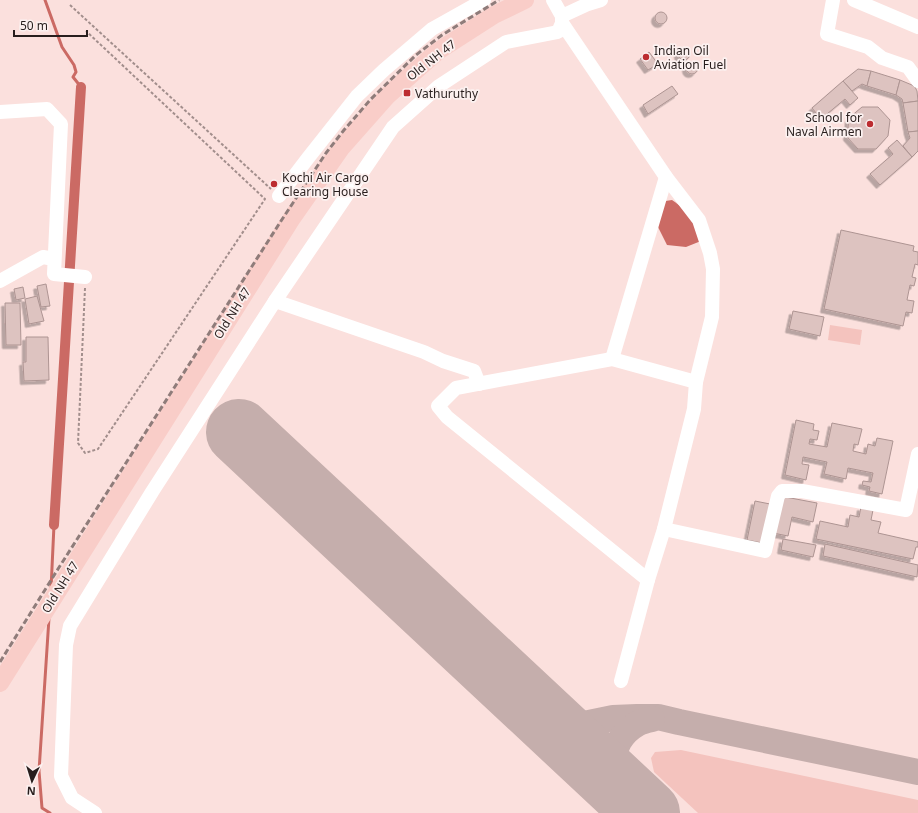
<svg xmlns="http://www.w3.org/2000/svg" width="918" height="813" viewBox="0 0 918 813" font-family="'Noto Sans',sans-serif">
	<defs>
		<filter id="shadow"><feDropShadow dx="-3.5" dy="3.5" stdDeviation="0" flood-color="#0004"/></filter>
	</defs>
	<rect width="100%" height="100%" fill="#fbe0dd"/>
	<g fill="#f4c3be">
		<path d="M 830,325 L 862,330 L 860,345 L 828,340 Z"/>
		<path d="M 681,750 L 918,800 L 918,813 L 698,813 L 654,772 L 651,758 L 655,752 Z"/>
	</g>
	<path fill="#cb6a64" d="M 672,200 C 690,212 695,221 701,241 L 686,247 L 667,245 L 658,227 L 659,202 Z"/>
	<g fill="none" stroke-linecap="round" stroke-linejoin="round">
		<g stroke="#cb6a64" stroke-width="3">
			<path d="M 45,0 L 62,47 L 74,65 L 76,72 L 73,77 L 81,87"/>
			<path d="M 51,589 L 54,525"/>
			<path d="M 49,618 L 39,771 L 42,808 L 50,813"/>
		</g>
		<path stroke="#cb6a64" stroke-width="10" d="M 54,525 L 81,87"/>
		<g stroke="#c5aeac" stroke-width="26">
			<path d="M 526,700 L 552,718 L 567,725 L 579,725 L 613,718 L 637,717 L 658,717 L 679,722 L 918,772"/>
			<path d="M 634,801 C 628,790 618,778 615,765 C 611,748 623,732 637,724 C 642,721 647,720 652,719"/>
		</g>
		<path stroke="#c5aeac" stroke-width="66" d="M 239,432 L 647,813"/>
	</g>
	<g fill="#ddc3c0" stroke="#ad9492" filter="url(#shadow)">
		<circle cx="661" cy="18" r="6"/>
		<circle cx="684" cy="54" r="6"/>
		<path d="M 649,52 L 658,64 L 648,70 L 640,59 Z"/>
		<circle cx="692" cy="68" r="6"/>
		<path d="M 858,69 L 871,71 L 867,86 L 862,84 L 852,91 L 843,81 Z"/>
		<path d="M 871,71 L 900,80 L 896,95 L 867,86 Z"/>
		<path d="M 900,80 L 912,85 L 915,87 L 917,91 L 918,101 L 903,103 L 902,99 L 896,95 Z"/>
		<path d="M 843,81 L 858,98 L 850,105 L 845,99 L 821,119 L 812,108 Z"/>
		<path d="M 672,86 L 678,94 L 648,114 L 643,105 Z"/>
		<path d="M 918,101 L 918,131 L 908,132 L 903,103 Z"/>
		<path d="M 862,107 L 878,107 L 890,120 L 888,136 L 876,149 L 858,149 L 847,137 L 849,118 Z"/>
		<path d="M 918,131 L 918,151 L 912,157 L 903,146 L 910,138 L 908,132 Z"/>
		<path d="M 897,140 L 912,157 L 880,185 L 870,174 L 893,154 L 888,148 Z"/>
		<path d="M 841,230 L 914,246 L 913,251 L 918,252 L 918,265 L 915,264 L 912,277 L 916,278 L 914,286 L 910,285 L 907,300 L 914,301 L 912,313 L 906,312 L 903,326 L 824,309 Z"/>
		<path d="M 46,284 L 50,306 L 41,307 L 37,286 Z"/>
		<path d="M 23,287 L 25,298 L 16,300 L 14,289 Z"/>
		<path d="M 37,296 L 44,321 L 29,324 L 25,299 Z"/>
		<path d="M 5,303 L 20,303 L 21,345 L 6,345 Z"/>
		<path d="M 793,311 L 824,317 L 820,336 L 789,329 Z"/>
		<path d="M 26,337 L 48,337 L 49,380 L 24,381 L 23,362 L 26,362 Z"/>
		<path d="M 796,420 L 814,424 L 813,430 L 819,431 L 817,440 L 810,439 L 809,444 L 827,447 L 832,423 L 862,429 L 858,445 L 854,444 L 853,451 L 866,454 L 868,444 L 875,446 L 877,438 L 893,441 L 882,494 L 869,491 L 870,487 L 862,485 L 863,481 L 871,482 L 873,473 L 848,468 L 846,479 L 824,474 L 827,462 L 803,457 L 802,464 L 809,465 L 806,480 L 785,475 Z"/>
		<path d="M 780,496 L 817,503 L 813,522 L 792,517 L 788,536 L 773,533 Z"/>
		<path d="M 755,501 L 770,504 L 762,543 L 747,540 Z"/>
		<path d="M 861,507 L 873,510 L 871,520 L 881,522 L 878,533 L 918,542 L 918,547 L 916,547 L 913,559 L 816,539 L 820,521 L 848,527 L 850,515 L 859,517 Z"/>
		<path d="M 783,539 L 816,545 L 813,557 L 781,550 Z"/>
		<path d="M 825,544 L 918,565 L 917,577 L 823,556 Z"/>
	</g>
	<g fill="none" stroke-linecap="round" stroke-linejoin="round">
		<g stroke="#a28e8c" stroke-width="2" stroke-dasharray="3 2" stroke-linecap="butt">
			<path d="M 70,5 L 271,189"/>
			<path d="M 85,288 L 78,443 L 85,453 L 98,449 L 265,199 L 86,31"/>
		</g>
		<g stroke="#fff" stroke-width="14">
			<path d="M 553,0 L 562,16"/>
			<path d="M 833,0 L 827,34 L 868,47 L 882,58 L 908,67 L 918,81"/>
			<path d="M 854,0 L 918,27"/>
			<path d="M 562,23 L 666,177 L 699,220 L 710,253 L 713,269 L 712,317 L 696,382 L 694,409 L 664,529 L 648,580 L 621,681"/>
			<path d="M 0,112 L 47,109 L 61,124 L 54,274 L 85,277"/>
			<path d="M 279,196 L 308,158 L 357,96 L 384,70 L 432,29 L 484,0"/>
			<path d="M 0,281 L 43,257 L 54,259"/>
			<path d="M 275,301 L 351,327 L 424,352 L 443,361 L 474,371 L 479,384"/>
			<path d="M 612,359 L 666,177"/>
			<path d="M 664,529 L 765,551 L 778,496 L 782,491 L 802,491 L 906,510 L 918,454"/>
			<path d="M 648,580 L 447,417 L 438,406 L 456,388 L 612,359 L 696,382"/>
			<path d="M 95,813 L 72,798 L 61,776 L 66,645 L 70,626 L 152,492 L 275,301 L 393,127 L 439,86 L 506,42 L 558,32 L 562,23 L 562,16 L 588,4 L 601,0"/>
		</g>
		<path stroke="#f9cdc8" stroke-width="18" d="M 0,683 L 292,218 L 341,148 L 387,96 L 438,51 L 494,15 L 525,0"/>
		<path stroke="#8f7c7a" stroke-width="3" stroke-dasharray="6 3" stroke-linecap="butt" d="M 0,662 L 58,569 L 281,221 L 326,153 L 344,130 L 371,99 L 416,55 L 442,35 L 499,0"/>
	</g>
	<g fill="#bc2c30" stroke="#fcf1f0" stroke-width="1.5">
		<circle cx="646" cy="57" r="4"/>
		<rect x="403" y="89" width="8" height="8" rx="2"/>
		<circle cx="870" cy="124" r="4"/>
		<circle cx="274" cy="184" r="4"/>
	</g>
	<g text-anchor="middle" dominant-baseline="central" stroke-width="3.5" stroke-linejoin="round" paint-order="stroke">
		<g font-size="12" fill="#281e1d" stroke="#fcf1f0" text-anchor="start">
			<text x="654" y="50">Indian Oil<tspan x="654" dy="14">Aviation Fuel</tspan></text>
			<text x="415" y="93">Vathuruthy</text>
			<text x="862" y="117" text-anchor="end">School for<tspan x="862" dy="14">Naval Airmen</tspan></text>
			<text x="282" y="177">Kochi Air Cargo<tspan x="282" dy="14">Clearing House</tspan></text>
		</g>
		<g font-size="12" fill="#281e1d" stroke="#fcf1f0">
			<text transform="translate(431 60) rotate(-38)">Old NH 47</text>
			<text transform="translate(232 313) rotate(-58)">Old NH 47</text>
			<text transform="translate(60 587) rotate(-58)">Old NH 47</text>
		</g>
	</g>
	<g transform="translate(32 781) rotate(184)" stroke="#fcf1f0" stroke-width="3" paint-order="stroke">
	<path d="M0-3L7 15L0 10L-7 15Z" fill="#281e1d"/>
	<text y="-6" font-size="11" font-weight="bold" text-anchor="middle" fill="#281e1d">N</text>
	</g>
	<path d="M14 30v6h73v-6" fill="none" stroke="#281e1d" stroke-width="2"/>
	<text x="20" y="30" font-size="12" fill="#281e1d" stroke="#fcf1f0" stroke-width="3" paint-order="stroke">50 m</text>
</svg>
